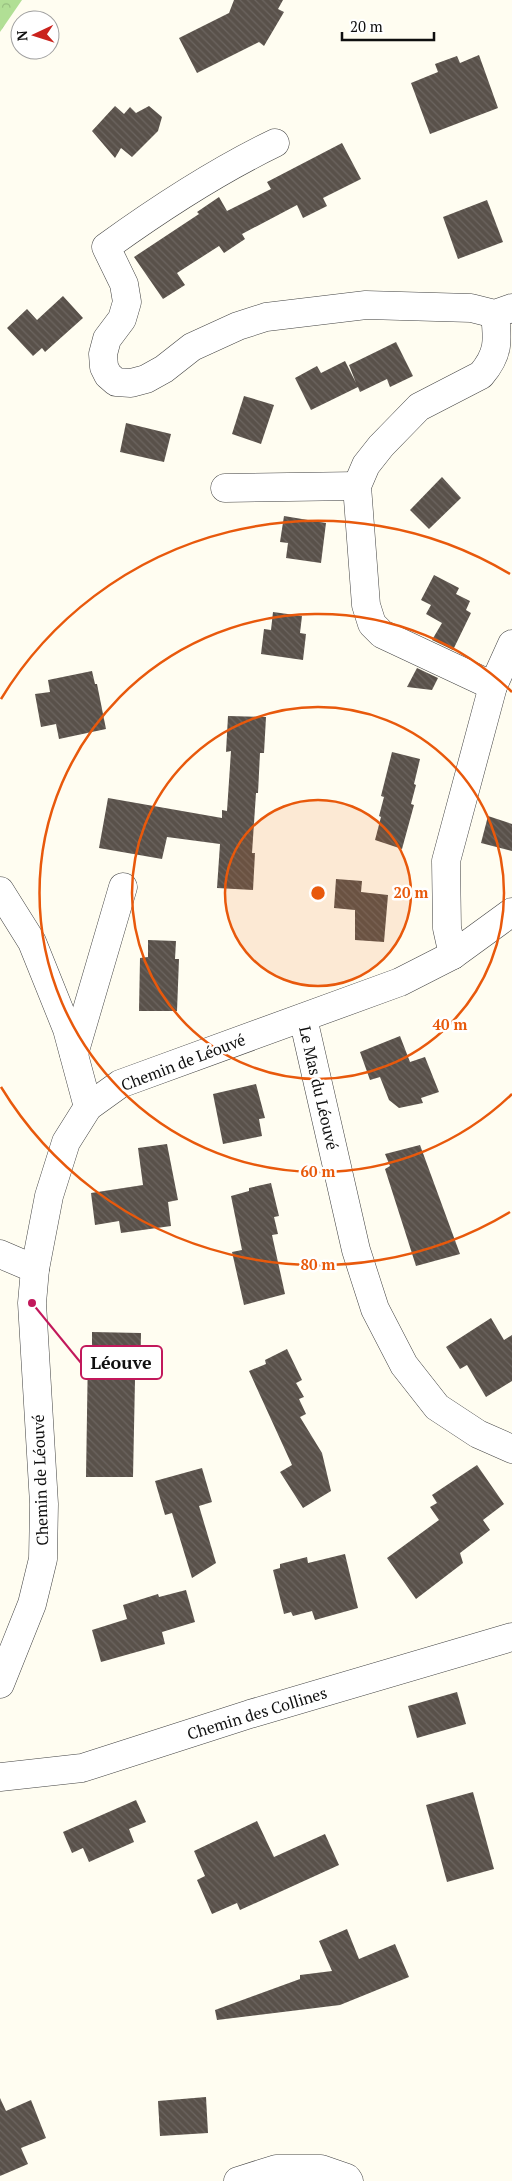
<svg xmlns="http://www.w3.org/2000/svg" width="512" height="2181" viewBox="0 0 512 2181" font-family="'PT Serif',serif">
	<defs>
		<pattern id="forest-crowns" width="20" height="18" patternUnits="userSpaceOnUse" patternTransform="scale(1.25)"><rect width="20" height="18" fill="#b1df95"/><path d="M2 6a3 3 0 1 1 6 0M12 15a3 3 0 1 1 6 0" fill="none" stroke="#97be7f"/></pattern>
		<pattern id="building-back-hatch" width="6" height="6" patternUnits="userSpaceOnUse" patternTransform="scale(1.25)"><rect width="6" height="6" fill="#59514a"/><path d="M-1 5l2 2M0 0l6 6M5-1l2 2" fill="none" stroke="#6c6560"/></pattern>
	</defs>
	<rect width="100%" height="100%" fill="#fffdf1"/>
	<path fill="url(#forest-crowns)" d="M 0,0 L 22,0 L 0,32 Z"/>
	<g fill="url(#building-back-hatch)">
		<path d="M 234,0 L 283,0 L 278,9 L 284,12 L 264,46 L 259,42 L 197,73 L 179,38 L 229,13 Z"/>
		<path d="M 479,55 L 498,108 L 430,134 L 411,83 L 438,72 L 435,64 L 457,56 L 460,63 Z"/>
		<path d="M 115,106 L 124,114 L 130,107 L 136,113 L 149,106 L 162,117 L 158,131 L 132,157 L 121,148 L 115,158 L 92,131 Z"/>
		<path d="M 342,143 L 361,179 L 323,198 L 327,206 L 303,218 L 297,205 L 242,234 L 245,239 L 224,253 L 219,246 L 177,273 L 185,285 L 163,299 L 134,257 L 199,214 L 197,212 L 219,197 L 227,211 L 271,189 L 267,182 Z"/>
		<path d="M 487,200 L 503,242 L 458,259 L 443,217 Z"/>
		<path d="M 63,296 L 83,318 L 45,352 L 42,348 L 33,356 L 7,328 L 27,309 L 37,320 Z"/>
		<path d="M 396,342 L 413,376 L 390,387 L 387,379 L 360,392 L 358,387 L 311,410 L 295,378 L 317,366 L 321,373 L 345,361 L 356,383 L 349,365 Z"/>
		<path d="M 244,396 L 274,405 L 261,444 L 232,434 Z"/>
		<path d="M 126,423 L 171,434 L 164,462 L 120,452 Z"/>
		<path d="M 442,477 L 461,498 L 429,529 L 410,510 Z"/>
		<path d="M 284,516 L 326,523 L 321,563 L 286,558 L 288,543 L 280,542 Z"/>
		<path d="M 434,575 L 459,588 L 456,594 L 470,601 L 466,610 L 471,613 L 453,650 L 432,640 L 442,623 L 426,614 L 431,605 L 421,600 Z"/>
		<path d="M 273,612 L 302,616 L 300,633 L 306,634 L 303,660 L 261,654 L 264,629 L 271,630 Z"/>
		<path d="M 417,668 L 438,678 L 432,690 L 407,687 Z"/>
		<path d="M 92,671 L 95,684 L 97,684 L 106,729 L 59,739 L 56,724 L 41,727 L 35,694 L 50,692 L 48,680 Z"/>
		<path d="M 228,716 L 266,717 L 264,753 L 260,753 L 258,793 L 256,793 L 252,853 L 255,853 L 253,890 L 217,888 L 220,844 L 167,837 L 162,859 L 99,848 L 108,798 L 222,818 L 222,810 L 227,811 L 231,751 L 226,752 Z"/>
		<path d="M 392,752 L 420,759 L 414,784 L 416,785 L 411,804 L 414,805 L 402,849 L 375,840 L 381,817 L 379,816 L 384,797 L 381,796 Z"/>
		<path d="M 488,816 L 512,824 L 512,851 L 481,843 Z"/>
		<path d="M 336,879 L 362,881 L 361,892 L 388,895 L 384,942 L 355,940 L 355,910 L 334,908 Z"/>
		<path d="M 148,940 L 176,941 L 175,959 L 179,959 L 177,1011 L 139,1011 L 140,958 L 148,957 Z"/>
		<path d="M 400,1036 L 410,1062 L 425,1057 L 439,1092 L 421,1098 L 423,1103 L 399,1108 L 389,1100 L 380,1077 L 370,1080 L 360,1052 Z"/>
		<path d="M 256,1084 L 265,1118 L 259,1119 L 262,1136 L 223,1144 L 213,1094 Z"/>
		<path d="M 167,1144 L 178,1200 L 168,1202 L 171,1226 L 121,1233 L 119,1221 L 95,1225 L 91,1193 L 143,1185 L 138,1148 Z"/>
		<path d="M 420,1145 L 460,1254 L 416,1266 L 385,1169 L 390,1166 L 385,1154 Z"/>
		<path d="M 271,1183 L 279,1216 L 274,1217 L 278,1234 L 272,1235 L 285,1294 L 244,1305 L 232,1252 L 242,1250 L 231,1196 L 249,1191 L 249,1188 Z"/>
		<path d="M 491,1318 L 504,1340 L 512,1335 L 512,1381 L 486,1397 L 467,1365 L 460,1369 L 446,1347 Z"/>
		<path d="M 92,1332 L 141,1333 L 140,1380 L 135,1380 L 133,1477 L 86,1477 L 88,1351 L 92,1351 Z"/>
		<path d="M 287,1349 L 302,1380 L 296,1383 L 304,1397 L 299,1399 L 306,1414 L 300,1417 L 322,1453 L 331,1491 L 303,1508 L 280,1472 L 292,1465 L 249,1371 L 266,1364 L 265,1360 Z"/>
		<path d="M 477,1465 L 504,1504 L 483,1520 L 490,1530 L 460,1553 L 463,1563 L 416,1599 L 387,1558 L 439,1520 L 430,1507 L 437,1503 L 432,1495 Z"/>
		<path d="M 202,1468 L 212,1502 L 199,1506 L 216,1563 L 192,1578 L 172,1513 L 165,1515 L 155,1481 Z"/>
		<path d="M 345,1554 L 358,1608 L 315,1620 L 312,1611 L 293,1616 L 291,1612 L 284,1614 L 273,1570 L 280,1568 L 280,1564 L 307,1557 L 308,1563 Z"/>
		<path d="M 186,1590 L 195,1622 L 162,1632 L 165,1644 L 101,1662 L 92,1630 L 127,1619 L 123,1605 L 158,1594 L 159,1597 Z"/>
		<path d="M 457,1692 L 466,1724 L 417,1738 L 408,1706 Z"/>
		<path d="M 473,1792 L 494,1869 L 447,1882 L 426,1805 Z"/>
		<path d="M 136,1800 L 146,1822 L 129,1829 L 134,1842 L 89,1862 L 83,1848 L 72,1853 L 63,1832 Z"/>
		<path d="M 257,1821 L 274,1857 L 325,1834 L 339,1865 L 240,1910 L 237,1903 L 212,1914 L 197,1880 L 205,1876 L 194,1851 Z"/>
		<path d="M 347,1929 L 359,1959 L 395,1944 L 409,1977 L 340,2005 L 217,2020 L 215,2010 L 300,1979 L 300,1975 L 332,1971 L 319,1941 Z"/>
		<path d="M 206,2097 L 208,2133 L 160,2136 L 158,2101 Z"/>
		<path d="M 0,2098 L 6,2111 L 31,2100 L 46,2138 L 21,2148 L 28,2164 L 0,2176 Z"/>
	</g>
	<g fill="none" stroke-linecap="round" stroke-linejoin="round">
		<g stroke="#424242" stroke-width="29">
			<g id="minor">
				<path d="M 275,143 C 215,172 160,208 106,247 L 124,284 L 127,302 L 122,319 L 107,339 L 103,354 L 104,367 L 108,375 L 116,382 L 131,383 L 146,379 L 164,369 L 192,347 L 238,326 L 266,317 L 366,305 L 471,308 L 495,314 L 512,308"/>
				<path d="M 225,488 L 357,486"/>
				<path d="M 493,686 L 382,634 L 372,624 L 366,605 L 357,486 L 366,465 L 381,446 L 419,407 L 481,375 C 499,354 498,341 495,314"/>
				<path d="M 0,891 L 32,942 L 67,1029 L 88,1107"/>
				<path d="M 453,955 L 447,928 L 446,861 L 493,686 L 512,644"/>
				<path d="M 303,1018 L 356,1250 L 375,1309 L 404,1365 L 437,1407 L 478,1434 L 512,1449"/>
				<path d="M 74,1054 L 123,887"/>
				<path d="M 0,1254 L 35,1269"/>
				<path d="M 0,1684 L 32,1604 L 43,1559 L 44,1504 L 32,1303 L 35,1269 L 49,1196 L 66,1142 L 88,1107 L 120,1084 L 400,982 L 453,955 L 512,912"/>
				<path d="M 0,1777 L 82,1768 L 250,1714 L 512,1637"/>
				<path d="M 238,2181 L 276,2169 L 321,2169 L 347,2178 L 349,2181"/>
			</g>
		</g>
		<use href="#minor" stroke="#fff" stroke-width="28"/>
	</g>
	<circle cx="318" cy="893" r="93" fill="#e8590c" fill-opacity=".12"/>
	<g fill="none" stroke="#e8590c" stroke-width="2.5">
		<circle cx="318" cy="893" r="93"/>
		<circle cx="318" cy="893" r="186"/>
		<path d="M512 1094A279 279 0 1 1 512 692"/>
		<path d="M510 1212A372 372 0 0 1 1 1087M1 699A372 372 0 0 1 510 574"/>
	</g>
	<g text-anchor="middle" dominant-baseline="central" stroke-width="5" stroke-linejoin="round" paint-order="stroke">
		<g font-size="16" fill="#0f0f0f" stroke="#fff">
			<text transform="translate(183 1062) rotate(-21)">Chemin de Léouvé</text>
			<text transform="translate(319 1088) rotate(77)">Le Mas du Léouvé</text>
			<text transform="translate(40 1480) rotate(-92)">Chemin de Léouvé</text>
			<text transform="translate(257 1713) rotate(-17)">Chemin des Collines</text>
		</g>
	</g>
	<circle cx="318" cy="893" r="8" fill="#e8590c" stroke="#fff" stroke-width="2.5"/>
	<g font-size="15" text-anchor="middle" font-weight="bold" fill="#e8590c" stroke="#fff" stroke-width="5" stroke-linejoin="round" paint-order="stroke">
		<text x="411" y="898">20 m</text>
		<text x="450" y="1030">40 m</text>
		<text x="318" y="1177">60 m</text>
		<text x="318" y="1270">80 m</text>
	</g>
	<path fill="none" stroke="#c2185b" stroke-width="2" d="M32 1303L81 1363"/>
	<circle fill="#c2185b" stroke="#fff" stroke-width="2" cx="32" cy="1303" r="5"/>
	<rect fill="#fff" stroke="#c2185b" stroke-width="2" x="81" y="1346" width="81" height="33" rx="5"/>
	<g font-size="18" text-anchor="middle" font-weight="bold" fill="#0f0f0f">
		<text x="121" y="1369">Léouve</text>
	</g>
	<g transform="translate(35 35) rotate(266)"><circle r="24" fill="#ffffff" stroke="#9f9f9f"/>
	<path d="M0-4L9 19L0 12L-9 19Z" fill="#ca221c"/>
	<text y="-8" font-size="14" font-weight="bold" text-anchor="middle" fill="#0f0f0f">N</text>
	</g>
	<path d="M342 32v8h92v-8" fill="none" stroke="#0f0f0f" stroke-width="2.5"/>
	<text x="350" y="32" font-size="15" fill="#0f0f0f" stroke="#ffffff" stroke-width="4" paint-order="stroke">20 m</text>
</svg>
